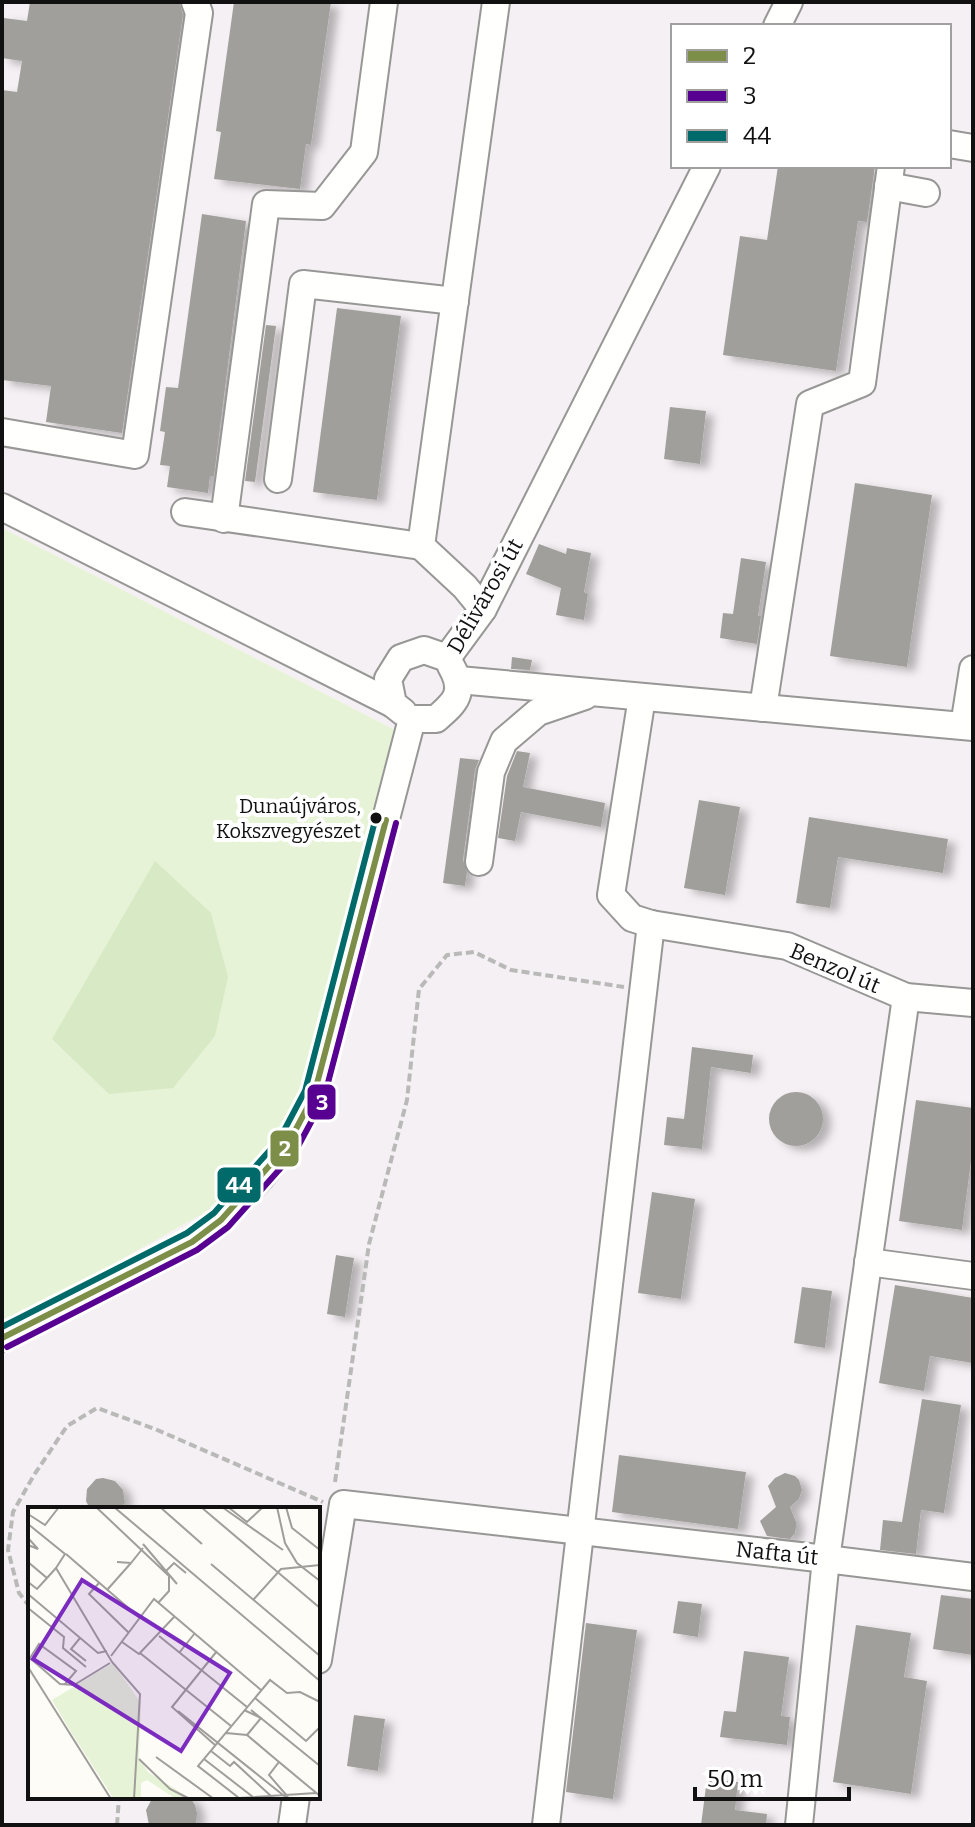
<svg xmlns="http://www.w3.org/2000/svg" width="975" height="1827" viewBox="0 0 975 1827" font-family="Bitter,serif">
	<defs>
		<filter id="shadow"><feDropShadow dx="8" dy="4.5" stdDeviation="4" flood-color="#0004"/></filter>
	</defs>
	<rect width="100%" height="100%" fill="#fdfcf7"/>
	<path fill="#f5f0f3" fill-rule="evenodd" d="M 2,2 L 973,2 L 973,1825 L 2,1825 L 2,1327 L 209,1210 L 405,735 L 2,528 ZM 673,26 L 949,26 L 949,166 L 673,166 ZM 30,1509 L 318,1509 L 318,1797 L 30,1797 Z"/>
	<path fill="#e7f3d7" d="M 2,528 L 405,735 L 292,1120 L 209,1210 L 2,1327 Z"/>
	<path fill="#d8eac5" d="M 155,861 L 211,913 L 228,977 L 215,1036 L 173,1088 L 109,1094 L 52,1039 Z"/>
	<g fill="#a19f9c" filter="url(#shadow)">
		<path d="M 30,2 L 167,2 L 180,4 L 183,15 L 122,433 L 46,422 L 51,386 L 2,380 L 2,90 L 17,92 L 22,61 L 2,58 L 2,35 L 4,18 L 27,21 Z"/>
		<path d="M 234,2 L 331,2 L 311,145 L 306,144 L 300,189 L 214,179 L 221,132 L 216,131 Z"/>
		<path d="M 778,166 L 875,166 L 867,222 L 858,221 L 836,371 L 723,355 L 740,236 L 767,240 Z"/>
		<path d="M 202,214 L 246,221 L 214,476 L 210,476 L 208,493 L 167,487 L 170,466 L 160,465 L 165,432 L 160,431 L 166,387 L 178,388 Z"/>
		<path d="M 337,308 L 401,316 L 377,500 L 313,492 Z"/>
		<path d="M 266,325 L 276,326 L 255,482 L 245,481 Z"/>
		<path d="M 670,407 L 706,411 L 700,464 L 664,459 Z"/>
		<path d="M 855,483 L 932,495 L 907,667 L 830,656 Z"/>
		<path d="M 539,544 L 566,554 L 567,548 L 591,553 L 584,592 L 588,594 L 584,620 L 556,615 L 561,588 L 526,574 Z"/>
		<path d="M 741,558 L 766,562 L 758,616 L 761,616 L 757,644 L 720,638 L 723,613 L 733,614 Z"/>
		<path d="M 512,657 L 532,660 L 530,670 L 511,669 Z"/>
		<path d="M 517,751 L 530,753 L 523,787 L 605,803 L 601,827 L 521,812 L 515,841 L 498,838 L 507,776 Z"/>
		<path d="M 460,758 L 479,760 L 475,770 L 463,860 L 467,872 L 465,886 L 443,883 Z"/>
		<path d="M 699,800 L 740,807 L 725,895 L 684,888 Z"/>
		<path d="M 809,817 L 948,839 L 943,873 L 838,857 L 830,908 L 796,903 Z"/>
		<path d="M 692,1047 L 753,1055 L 751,1073 L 711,1067 L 702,1149 L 664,1145 L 667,1117 L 684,1119 Z"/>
		<circle cx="796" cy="1119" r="27"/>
		<path d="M 916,1100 L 973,1108 L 973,1146 L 962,1230 L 899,1221 Z"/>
		<path d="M 652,1192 L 695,1199 L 681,1299 L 638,1293 Z"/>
		<path d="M 336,1255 L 354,1258 L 345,1317 L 327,1314 Z"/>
		<path d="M 895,1285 L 973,1298 L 973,1363 L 930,1356 L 924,1391 L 879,1383 Z"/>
		<path d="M 802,1287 L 832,1291 L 825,1348 L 794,1343 Z"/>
		<path d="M 922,1399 L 961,1405 L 944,1513 L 921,1510 L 916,1554 L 880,1550 L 883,1520 L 902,1522 Z"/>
		<path d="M 619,1455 L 746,1472 L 738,1529 L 612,1512 Z"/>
		<path d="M 785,1473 L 795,1476 L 799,1480 L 802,1490 L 799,1499 L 790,1507 L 796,1522 L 796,1527 L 795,1533 L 790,1539 L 767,1536 L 760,1521 L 776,1507 L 768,1486 L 775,1478 Z"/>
		<path d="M 103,1478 L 115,1481 L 123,1490 L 125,1503 L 119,1509 L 90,1509 L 86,1501 L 87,1489 L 96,1479 Z"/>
		<path d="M 941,1595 L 973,1599 L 973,1655 L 933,1649 Z"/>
		<path d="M 678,1601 L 702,1604 L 698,1637 L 673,1633 Z"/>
		<path d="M 586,1623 L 637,1630 L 613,1799 L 566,1792 Z"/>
		<path d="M 856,1625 L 911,1633 L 904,1677 L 927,1681 L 911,1794 L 833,1782 Z"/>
		<path d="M 744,1651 L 789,1657 L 781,1716 L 790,1717 L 787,1745 L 720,1737 L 724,1711 L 736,1712 Z"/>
		<path d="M 354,1715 L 385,1719 L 378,1771 L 347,1766 Z"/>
		<path d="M 707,1779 L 738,1782 L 735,1810 L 767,1814 L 766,1825 L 701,1825 Z"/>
		<path d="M 153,1797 L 190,1797 L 195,1805 L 197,1813 L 196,1825 L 149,1825 L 146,1810 Z"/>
	</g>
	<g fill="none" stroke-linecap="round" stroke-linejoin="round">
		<g stroke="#979795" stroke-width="30">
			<g id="minor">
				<path d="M 777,26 L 789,2"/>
				<path d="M 949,144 L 973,148"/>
				<path d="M 888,186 L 926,193"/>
				<path d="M 2,432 L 135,455 L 199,13 L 195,2"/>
				<path d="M 278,479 L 303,284 L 455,301"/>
				<path d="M 2,507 L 393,704"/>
				<path d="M 185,512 L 421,546"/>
				<path d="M 224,519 L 266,204 L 322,206 L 364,152 L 384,2"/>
				<path d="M 483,609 L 465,587 L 421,546 L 496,2"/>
				<path d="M 447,658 L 483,609 L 707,166"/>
				<path d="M 459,680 L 973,727"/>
				<path d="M 642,697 L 611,895 L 632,918 L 651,924 L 787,946 L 906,997 L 973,1003"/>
				<path d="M 763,708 L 810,404 L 862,383 L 891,166"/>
				<path d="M 403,712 L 393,704 L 388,679 L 401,658 L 424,650 L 447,658"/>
				<path d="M 412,719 L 436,719 C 456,702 466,692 451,666"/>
				<path d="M 964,726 L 973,669"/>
				<path d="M 479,862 L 491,772 L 504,741 L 538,712 L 585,696"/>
				<path d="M 868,1262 L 973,1276"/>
				<path d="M 2,1338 L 192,1242 L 221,1220 L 262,1176 L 287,1146 L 314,1095 L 412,719"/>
				<path d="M 318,1660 L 343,1504 L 826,1559 L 973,1577"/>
				<path d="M 292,1825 L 296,1797"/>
				<path d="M 546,1825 L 651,924"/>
				<path d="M 799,1825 L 826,1559 L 906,997"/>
			</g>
		</g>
		<g stroke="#b9b9b8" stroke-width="4" stroke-dasharray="8 4" stroke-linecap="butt">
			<path d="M 335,1482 L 369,1244 L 407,1100 L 419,989 L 447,955 L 474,952 L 511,970 L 624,987"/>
			<path d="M 30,1607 L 19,1593 L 8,1550 L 13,1512 L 34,1475 L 67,1426 L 97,1408 L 155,1429 L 323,1502"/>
			<path d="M 117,1825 L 119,1797"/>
		</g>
		<use href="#minor" stroke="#fffffe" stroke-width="26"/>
		<g stroke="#fff" stroke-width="12">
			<path id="bus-1" d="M 2,1338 L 192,1242 L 221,1220 L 287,1146 L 314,1095 L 386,820"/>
		</g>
		<g stroke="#fff" stroke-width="12">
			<path id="bus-2" d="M 7,1347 L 197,1250 L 228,1227 L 295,1152 L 324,1098 L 396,823"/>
		</g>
		<g stroke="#fff" stroke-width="12">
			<path id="bus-3" d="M 2,1327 L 187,1233 L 214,1213 L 279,1140 L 305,1091 L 376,817"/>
		</g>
		<use href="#bus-1" stroke="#7d8e48" stroke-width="6"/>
		<use href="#bus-2" stroke="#570091" stroke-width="6"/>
		<use href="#bus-3" stroke="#006a6a" stroke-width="6"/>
	</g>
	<circle fill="#111" stroke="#fff" stroke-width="3" cx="376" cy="818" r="7"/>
	<g text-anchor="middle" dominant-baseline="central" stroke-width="8" stroke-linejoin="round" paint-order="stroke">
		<g font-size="20" fill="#111" stroke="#fff" text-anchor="end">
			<text x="361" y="806">Dunaújváros,<tspan x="361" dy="25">Kokszvegyészet</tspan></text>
		</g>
		<g font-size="22" fill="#111" stroke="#fff">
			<text transform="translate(485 596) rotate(-60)">Délivárosi út</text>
			<text transform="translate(835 968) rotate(23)">Benzol út</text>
			<text transform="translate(777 1553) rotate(6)">Nafta út</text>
		</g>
	</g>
	<g transform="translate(28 1507)">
		<rect width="292" height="292" fill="#fdfcf7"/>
		<path d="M 85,156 L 113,196 L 111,250 L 120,265 L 163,292 L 148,292 L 119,273 L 113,276 L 113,292 L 86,292 L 43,225 L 24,193 Z" fill="#e7f3d7"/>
		<path fill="none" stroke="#9f9e9b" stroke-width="2" d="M 68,0 L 141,69 L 141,84 L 130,96M 86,0 L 292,174M 132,0 L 174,37M 173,0 L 292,101M 194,0 L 255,43M 200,0 L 219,15 L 235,0M 249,0 L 257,36 L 269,56 L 292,74M 258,0 L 264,21 L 292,43M 0,7 L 17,18 L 31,0M 0,17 L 37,47 L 28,61 L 84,155 L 112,187 L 106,292M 0,31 L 10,42 L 0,38M 115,37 L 149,77M 38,47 L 112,111M 0,55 L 19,71 L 28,61M 89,55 L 103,56 L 115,41M 183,57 L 292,149M 137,65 L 146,56 L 158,66M 0,75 L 9,82 L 19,71M 71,76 L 61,87 L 101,126M 79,83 L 103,56M 0,87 L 70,146 L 79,144M 225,93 L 253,62 L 292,58M 0,101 L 36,130 L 35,141 L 58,160M 131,129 L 219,200M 52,131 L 43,142 L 58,154M 94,135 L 111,147 L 147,109M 112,146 L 203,219M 151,146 L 167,126M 83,149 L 126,92 L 233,183M 0,160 L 83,292M 37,177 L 48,164 L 11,137 L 2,151 L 32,177 L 46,178 L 82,156M 227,191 L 278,234 L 292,220M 216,203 L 233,211 L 219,228M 223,203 L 292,259M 150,204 L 260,292M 198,226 L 219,228 L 251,255M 187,238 L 144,200 L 189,144M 183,244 L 202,259 L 206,255 L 244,290M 128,250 L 186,292M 111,252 L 142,282 L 162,292M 176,252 L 225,290M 288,286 L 211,291 L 170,259 L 242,173 L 259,186 L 272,185 L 292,195M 260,290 L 241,268 L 251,255 L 292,289"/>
		<path fill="#7b2cbf" fill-opacity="0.15" stroke="#7b2cbf" stroke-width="4" d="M 54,73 L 202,166 L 153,244 L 5,152 Z"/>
		<rect width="292" height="292" fill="none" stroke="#111" stroke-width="4"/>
	</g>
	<g stroke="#fff" stroke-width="3">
		<rect x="306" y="1083" width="31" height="38" rx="8" fill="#570091"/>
		<rect x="269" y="1129" width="31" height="39" rx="8" fill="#7d8e48"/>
		<rect x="216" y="1166" width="46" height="38" rx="8" fill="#006a6a"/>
	</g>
	<g font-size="22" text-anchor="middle" font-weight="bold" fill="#fff">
		<text x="322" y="1110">3</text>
		<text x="285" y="1156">2</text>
		<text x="239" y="1193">44</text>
	</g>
	<rect width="975" height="1827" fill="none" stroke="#111111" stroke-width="8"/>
	<rect x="671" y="24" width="280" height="144" fill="#ffffff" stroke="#a0a0a0" stroke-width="2"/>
	<rect x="687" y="50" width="40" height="12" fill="#7d8e48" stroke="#a0a0a0" stroke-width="2"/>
	<text x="743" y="64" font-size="24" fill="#111111">2</text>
	<rect x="687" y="90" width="40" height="12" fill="#570091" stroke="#a0a0a0" stroke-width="2"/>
	<text x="743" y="104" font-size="24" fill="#111111">3</text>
	<rect x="687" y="130" width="40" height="12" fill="#006a6a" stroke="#a0a0a0" stroke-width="2"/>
	<text x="743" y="144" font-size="24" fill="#111111">44</text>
	<path d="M695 1787v12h154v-12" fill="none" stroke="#111111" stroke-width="4"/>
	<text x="707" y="1787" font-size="24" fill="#111111" stroke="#ffffff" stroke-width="6" paint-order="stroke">50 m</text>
</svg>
